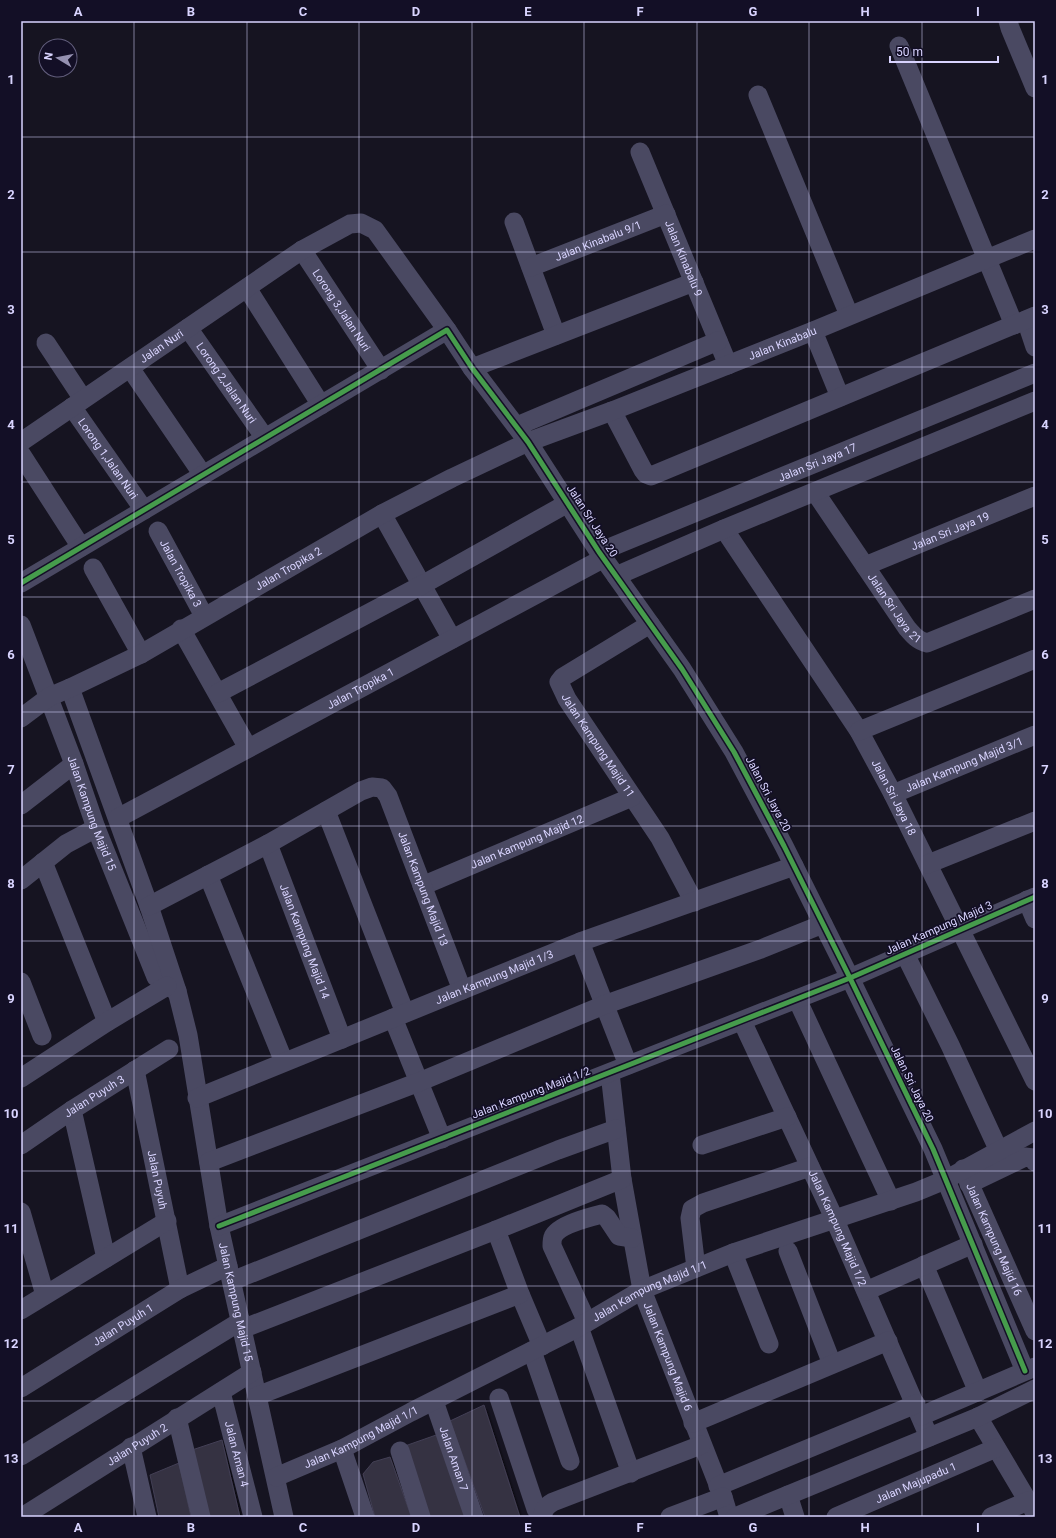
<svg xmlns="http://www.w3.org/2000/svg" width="1056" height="1538" viewBox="0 0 1056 1538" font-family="Roboto,sans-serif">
	<defs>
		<filter id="shadow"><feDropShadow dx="2.5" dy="4.5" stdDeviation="1" flood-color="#0009"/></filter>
	</defs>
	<rect width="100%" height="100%" fill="#161421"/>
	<g fill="#343243" stroke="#433f54" filter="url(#shadow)">
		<path d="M 484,1405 L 520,1517 L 485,1517 L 450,1421 Z"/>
		<path d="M 439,1434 L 466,1517 L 426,1517 L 402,1447 Z"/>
		<path d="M 222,1440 L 240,1517 L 203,1517 L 189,1451 Z"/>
		<path d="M 390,1457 L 410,1513 L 411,1517 L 375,1517 L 363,1474 L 373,1462 Z"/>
		<path d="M 179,1463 L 191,1517 L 159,1517 L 150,1475 Z"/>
	</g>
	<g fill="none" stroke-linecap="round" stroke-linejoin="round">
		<g stroke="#4a4962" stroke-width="19">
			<path d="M 1008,21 L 1010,28 L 1035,88"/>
			<path d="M 899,46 L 1014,325"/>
			<path d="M 758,95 L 849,315"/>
			<path id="s1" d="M 640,152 L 728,365"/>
			<path d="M 514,222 L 556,335"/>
			<path id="s2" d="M 302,250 L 381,370"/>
			<path id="s3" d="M 531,267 L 666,214"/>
			<path d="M 247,288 L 321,405"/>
			<path d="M 1026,320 L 1035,347"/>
			<path id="s4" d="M 188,328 L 265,438"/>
			<path d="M 813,331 L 840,397"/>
			<path d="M 46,343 L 83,399"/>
			<path d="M 130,368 L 203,475"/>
			<path d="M 472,368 L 694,282"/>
			<path id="s5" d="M 72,407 L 144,510"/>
			<path d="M 612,411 L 643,470 L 646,474 L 651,476 L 1035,316"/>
			<path d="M 517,426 L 718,341"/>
			<path id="s6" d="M 21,442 L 302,250 L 350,224 L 361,223 L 375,230 L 447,330 L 472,368 L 528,442 L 599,552 L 682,669 L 734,752 L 784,846 L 850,978 L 933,1149 L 1025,1371"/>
			<path d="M 21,454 L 81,547"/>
			<path id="s7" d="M 815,492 L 907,628 C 913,635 918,641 927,643 L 1035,599"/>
			<path d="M 382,514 L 452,639"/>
			<path id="s8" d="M 724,529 L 859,731 L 893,794 L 1035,1081"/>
			<path id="s9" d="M 158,531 L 204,616"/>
			<path id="s10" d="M 599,552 L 1035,373"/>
			<path id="s11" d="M 865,566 L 1035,496"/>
			<path d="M 93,568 L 141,654"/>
			<path d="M 616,576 L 724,529 L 1035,401"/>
			<path d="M 21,583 L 447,330"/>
			<path id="s12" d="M 650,624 L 563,677 L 559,682 L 567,699 L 660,838 L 694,902"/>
			<path id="s13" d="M 21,625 L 74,764 L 96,828 L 156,977 L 167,986 L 177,991"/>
			<path d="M 181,629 L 248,748"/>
			<path id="s14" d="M 70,688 L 149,906 L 177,991 L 188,1035 L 219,1226 L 284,1517"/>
			<path d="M 218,693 L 422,585 L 568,503"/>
			<path id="s15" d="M 21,718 L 49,697 L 70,688 L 141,654 L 382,514 L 452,478 L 528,442 L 612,411 L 813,331 L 1035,239"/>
			<path d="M 859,731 L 1035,659"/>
			<path id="s16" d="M 893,794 L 1035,735"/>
			<path d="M 21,805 L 74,764"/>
			<path d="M 326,811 L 405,1013"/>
			<path id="s17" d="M 118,818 L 604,558"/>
			<path id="s18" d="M 268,844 L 342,1039"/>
			<path d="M 43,862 L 107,1022"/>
			<path d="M 928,864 L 1035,821"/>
			<path d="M 208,875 L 284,1062"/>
			<path d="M 21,880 L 66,844 L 96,828"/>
			<path id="s19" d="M 422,886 L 632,797"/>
			<path d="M 1027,900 L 1035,919"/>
			<path id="s20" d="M 149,906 L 268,844 L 361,791 L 372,787 L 382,788 L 388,796 L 462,990"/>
			<path d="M 580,942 L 628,1065"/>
			<path d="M 905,954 L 950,1045 L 999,1151"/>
			<path d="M 21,982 L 42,1036"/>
			<path d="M 797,999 L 891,1201"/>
			<path d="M 393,1018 L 442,1139"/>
			<path id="s21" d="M 742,1021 L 834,1218 L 929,1437"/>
			<path id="s22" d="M 135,1070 L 180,1289"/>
			<path id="s23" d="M 610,1073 L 622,1179 L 642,1290 L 723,1497 L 729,1517"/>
			<path d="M 21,1078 L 107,1022 L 167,986"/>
			<path id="s24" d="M 197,1098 L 580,942 L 794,866"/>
			<path d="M 72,1110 L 106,1258"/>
			<path id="s25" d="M 21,1145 L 72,1110 L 169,1049"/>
			<path d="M 702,1145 L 787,1117"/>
			<path d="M 209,1162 L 419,1082 L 604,1005 L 761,949 L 823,924"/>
			<path id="s26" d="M 963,1169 L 1035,1331"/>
			<path d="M 969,1184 L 1025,1157 L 1033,1158 L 1035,1162"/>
			<path d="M 21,1212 L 45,1295"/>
			<path d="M 219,1226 L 850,978 L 1035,897"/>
			<path d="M 496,1230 L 520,1294 L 542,1346"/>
			<path d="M 788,1251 L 832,1364"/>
			<path d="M 733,1253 L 769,1344"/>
			<path d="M 924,1265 L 978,1392"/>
			<path d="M 696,1268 L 690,1218 L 692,1209 L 703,1203 L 810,1167"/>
			<path d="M 232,1281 L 558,1150 L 616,1129"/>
			<path d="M 866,1291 L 973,1244"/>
			<path d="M 21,1310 L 167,1221"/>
			<path d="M 587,1322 L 552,1246 C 552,1243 552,1239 553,1237 C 558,1225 590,1217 602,1214 L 607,1218 L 619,1236 L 632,1238"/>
			<path d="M 579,1327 L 631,1473"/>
			<path d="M 242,1329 L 496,1230 L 622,1179"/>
			<path d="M 532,1351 L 570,1461"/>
			<path id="s27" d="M 21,1388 L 180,1289 L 228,1266"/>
			<path id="s28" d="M 221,1392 L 253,1517"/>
			<path d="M 257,1396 L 520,1294"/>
			<path d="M 499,1398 L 536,1509 L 542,1517"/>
			<path id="s29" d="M 434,1401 L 474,1517"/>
			<path d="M 921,1416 L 1035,1367"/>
			<path d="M 978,1417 L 1035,1513"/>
			<path d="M 177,1418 L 201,1517"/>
			<path d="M 693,1423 L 888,1341"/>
			<path d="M 131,1447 L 147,1517"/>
			<path d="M 342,1449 L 365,1517"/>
			<path d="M 400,1451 L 421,1517"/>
			<path d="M 21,1456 L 241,1321"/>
			<path id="s30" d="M 276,1477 L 342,1449 L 411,1412 L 579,1327 L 642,1290 L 733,1253 L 916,1192 L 945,1180 L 1035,1131"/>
			<path d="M 718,1486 L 916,1404"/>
			<path d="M 788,1495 L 795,1517"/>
			<path id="s31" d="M 22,1517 L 252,1372"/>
			<path d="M 542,1517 C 544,1509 546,1506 553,1502 L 701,1445"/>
			<path d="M 670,1517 L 723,1497"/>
			<path d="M 735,1517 L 978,1417 L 1035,1389"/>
			<path id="s32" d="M 836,1517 L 996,1448"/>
			<path d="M 991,1517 L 1028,1501"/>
		</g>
		<g stroke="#130f26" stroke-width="8">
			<g id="cycleway">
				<path d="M 21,583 L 447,330 L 472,368 L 528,442 L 599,552 L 682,669 L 734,752 L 784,846 L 850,978 L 933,1149 L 1025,1371"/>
				<path d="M 219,1226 L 850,978 L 1035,897"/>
			</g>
		</g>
		<use href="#cycleway" stroke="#469c4c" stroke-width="5"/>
	</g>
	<path fill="none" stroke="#d9d4ff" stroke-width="1" stroke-opacity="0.55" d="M 134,21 L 134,1517M 247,21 L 247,1517M 359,21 L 359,1517M 472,21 L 472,1517M 584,21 L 584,1517M 697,21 L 697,1517M 809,21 L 809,1517M 922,21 L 922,1517M 21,137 L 1035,137M 21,252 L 1035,252M 21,367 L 1035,367M 21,482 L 1035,482M 21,597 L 1035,597M 21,712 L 1035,712M 21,826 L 1035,826M 21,941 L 1035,941M 21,1056 L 1035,1056M 21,1171 L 1035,1171M 21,1286 L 1035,1286M 21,1401 L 1035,1401"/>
	<g text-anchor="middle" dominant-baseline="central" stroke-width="3.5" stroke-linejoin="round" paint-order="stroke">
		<g font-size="11" fill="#d9d4ff" stroke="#130f26">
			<text stroke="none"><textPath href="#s3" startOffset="72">Jalan Kinabalu 9/1</textPath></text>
			<text stroke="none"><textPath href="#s1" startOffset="115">Jalan Kinabalu 9</textPath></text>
			<text stroke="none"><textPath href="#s2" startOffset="72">Lorong 3,Jalan Nuri</textPath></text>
			<text stroke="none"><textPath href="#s15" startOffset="851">Jalan Kinabalu</textPath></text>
			<text stroke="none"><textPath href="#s6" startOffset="170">Jalan Nuri</textPath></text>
			<text stroke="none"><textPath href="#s4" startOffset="67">Lorong 2,Jalan Nuri</textPath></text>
			<text stroke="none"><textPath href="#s5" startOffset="63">Lorong 1,Jalan Nuri</textPath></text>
			<text stroke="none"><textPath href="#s10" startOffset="236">Jalan Sri Jaya 17</textPath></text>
			<text transform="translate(592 521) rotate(57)">Jalan Sri Jaya 20</text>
			<text stroke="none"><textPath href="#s11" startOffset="92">Jalan Sri Jaya 19</textPath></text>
			<text stroke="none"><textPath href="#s15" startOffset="307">Jalan Tropika 2</textPath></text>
			<text stroke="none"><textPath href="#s9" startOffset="48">Jalan Tropika 3</textPath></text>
			<text stroke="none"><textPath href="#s7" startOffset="141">Jalan Sri Jaya 21</textPath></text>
			<text stroke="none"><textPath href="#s17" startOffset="275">Jalan Tropika 1</textPath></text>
			<text stroke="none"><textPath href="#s12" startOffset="183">Jalan Kampung Majid 11</textPath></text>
			<text stroke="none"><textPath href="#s16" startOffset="77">Jalan Kampung Majid 3/1</textPath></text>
			<text transform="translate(768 794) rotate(62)">Jalan Sri Jaya 20</text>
			<text stroke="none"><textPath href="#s8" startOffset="318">Jalan Sri Jaya 18</textPath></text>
			<text stroke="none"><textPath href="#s13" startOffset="201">Jalan Kampung Majid 15</textPath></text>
			<text stroke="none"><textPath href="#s19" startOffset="114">Jalan Kampung Majid 12</textPath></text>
			<text stroke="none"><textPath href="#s20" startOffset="372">Jalan Kampung Majid 13</textPath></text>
			<text transform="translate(939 928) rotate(-24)">Jalan Kampung Majid 3</text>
			<text stroke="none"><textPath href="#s18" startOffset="104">Jalan Kampung Majid 14</textPath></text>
			<text stroke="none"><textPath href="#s24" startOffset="321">Jalan Kampung Majid 1/3</textPath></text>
			<text transform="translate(912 1084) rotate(64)">Jalan Sri Jaya 20</text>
			<text transform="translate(531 1093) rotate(-21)">Jalan Kampung Majid 1/2</text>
			<text stroke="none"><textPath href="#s25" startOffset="88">Jalan Puyuh 3</textPath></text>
			<text stroke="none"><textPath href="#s22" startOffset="112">Jalan Puyuh</textPath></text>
			<text stroke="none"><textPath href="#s21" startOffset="228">Jalan Kampung Majid 1/2</textPath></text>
			<text stroke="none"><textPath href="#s26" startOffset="77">Jalan Kampung Majid 16</textPath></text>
			<text stroke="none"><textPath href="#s30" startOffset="418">Jalan Kampung Majid 1/1</textPath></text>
			<text stroke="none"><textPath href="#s14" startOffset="638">Jalan Kampung Majid 15</textPath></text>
			<text stroke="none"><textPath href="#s27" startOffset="120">Jalan Puyuh 1</textPath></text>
			<text stroke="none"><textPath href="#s23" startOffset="291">Jalan Kampung Majid 6</textPath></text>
			<text stroke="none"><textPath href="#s30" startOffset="94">Jalan Kampung Majid 1/1</textPath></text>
			<text stroke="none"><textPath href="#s31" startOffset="136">Jalan Puyuh 2</textPath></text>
			<text stroke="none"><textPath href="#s28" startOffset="64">Jalan Aman 4</textPath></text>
			<text stroke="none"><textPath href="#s29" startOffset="61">Jalan Aman 7</textPath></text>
			<text stroke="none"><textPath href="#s32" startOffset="87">Jalan Majupadu 1</textPath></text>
		</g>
	</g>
	<rect width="1056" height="1538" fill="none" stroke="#130f26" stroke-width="44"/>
	<g transform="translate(58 58) rotate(280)"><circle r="19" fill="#130f26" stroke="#625e7d"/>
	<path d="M0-3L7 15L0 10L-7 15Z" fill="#9591b1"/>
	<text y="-6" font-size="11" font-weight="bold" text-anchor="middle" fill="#d9d4ff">N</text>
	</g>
	<path d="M890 56v6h108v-6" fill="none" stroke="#d9d4ff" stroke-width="2"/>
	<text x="896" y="56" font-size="12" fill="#d9d4ff" stroke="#130f26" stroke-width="3" paint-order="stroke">50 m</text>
	<rect x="22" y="22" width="1012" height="1494" fill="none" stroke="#d9d4ff" stroke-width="1.5"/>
	<g font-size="13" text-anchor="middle" font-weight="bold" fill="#d9d4ff">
		<text x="78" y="16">A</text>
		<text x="191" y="16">B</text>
		<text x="303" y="16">C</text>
		<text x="416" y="16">D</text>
		<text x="528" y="16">E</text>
		<text x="640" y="16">F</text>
		<text x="753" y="16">G</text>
		<text x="865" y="16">H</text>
		<text x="978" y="16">I</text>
		<text x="11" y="84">1</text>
		<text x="1045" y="84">1</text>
		<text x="11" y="199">2</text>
		<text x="1045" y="199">2</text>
		<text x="11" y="314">3</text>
		<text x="1045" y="314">3</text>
		<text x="11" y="429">4</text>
		<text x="1045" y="429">4</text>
		<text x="11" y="544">5</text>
		<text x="1045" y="544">5</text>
		<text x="11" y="659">6</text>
		<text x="1045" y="659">6</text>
		<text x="11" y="774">7</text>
		<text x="1045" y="774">7</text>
		<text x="11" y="888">8</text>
		<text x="1045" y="888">8</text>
		<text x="11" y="1003">9</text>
		<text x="1045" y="1003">9</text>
		<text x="11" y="1118">10</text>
		<text x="1045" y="1118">10</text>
		<text x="11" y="1233">11</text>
		<text x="1045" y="1233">11</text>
		<text x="11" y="1348">12</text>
		<text x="1045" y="1348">12</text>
		<text x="11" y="1463">13</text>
		<text x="1045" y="1463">13</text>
		<text x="78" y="1532">A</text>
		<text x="191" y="1532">B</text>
		<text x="303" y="1532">C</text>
		<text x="416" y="1532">D</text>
		<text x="528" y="1532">E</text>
		<text x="640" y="1532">F</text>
		<text x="753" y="1532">G</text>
		<text x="865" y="1532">H</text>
		<text x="978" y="1532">I</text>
	</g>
</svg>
